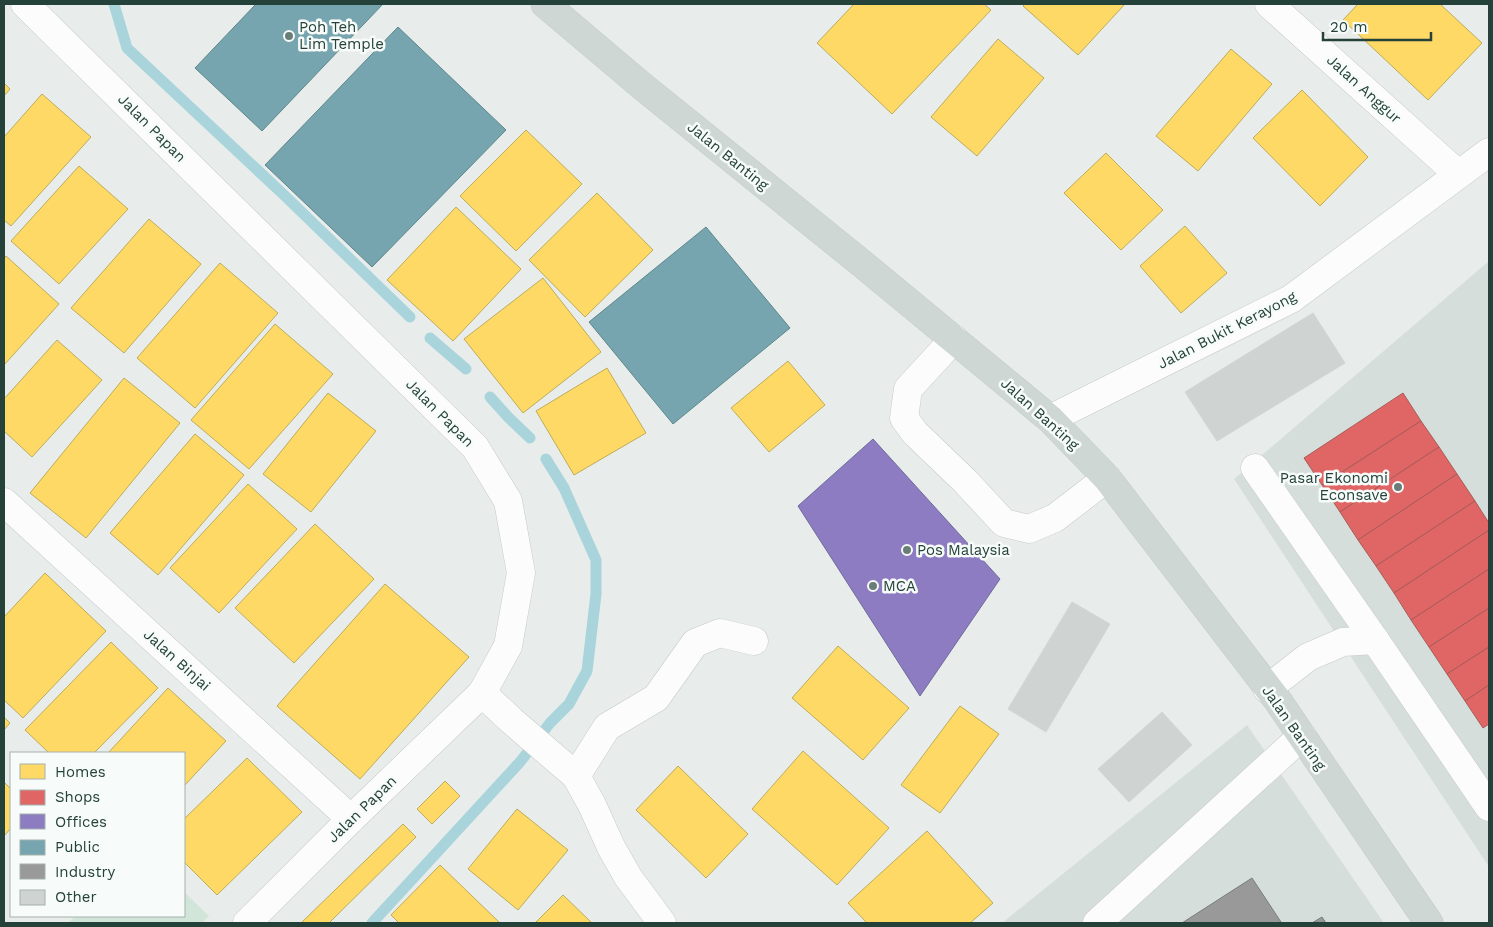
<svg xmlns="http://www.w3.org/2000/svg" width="1493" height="927" viewBox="0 0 1493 927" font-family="'Work Sans',sans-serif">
	<rect width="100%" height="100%" fill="#e8edeb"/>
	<g fill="#d6dedb">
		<path d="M 1489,261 L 1489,867 L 1234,479 Z"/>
		<path d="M 1247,725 L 1384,923 L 1002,923 Z"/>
	</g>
	<path fill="#d1e6d8" d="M 184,892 L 209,916 L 202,923 L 68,923 L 75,916 L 184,916 Z"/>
	<g fill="#ffd966" stroke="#bdac59">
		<path d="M 854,4 L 984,4 L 991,10 L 892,114 L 817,43 Z"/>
		<path d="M 1025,4 L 1125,4 L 1078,55 L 1023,6 Z"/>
		<path d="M 1358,4 L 1440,4 L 1482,43 L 1428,100 L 1343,20 Z"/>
		<path d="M 998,39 L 1044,78 L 977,156 L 931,117 Z"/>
		<path d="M 1231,49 L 1272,84 L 1198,171 L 1156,136 Z"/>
		<path d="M 4,83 L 10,89 L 4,96 Z"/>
		<path d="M 1302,90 L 1368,157 L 1320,206 L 1253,138 Z"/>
		<path d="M 42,94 L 91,137 L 11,226 L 4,220 L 4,137 Z"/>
		<path d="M 526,130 L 582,184 L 516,251 L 460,196 Z"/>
		<path d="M 1106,153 L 1163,210 L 1121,250 L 1064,193 Z"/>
		<path d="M 79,166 L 128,209 L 59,284 L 11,241 Z"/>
		<path d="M 597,193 L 653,250 L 585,317 L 529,260 Z"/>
		<path d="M 456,207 L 521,269 L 453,341 L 387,280 Z"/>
		<path d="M 149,219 L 201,264 L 124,353 L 71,308 Z"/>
		<path d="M 1185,226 L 1227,273 L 1181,313 L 1140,266 Z"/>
		<path d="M 6,256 L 59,304 L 4,365 L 4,259 Z"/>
		<path d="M 220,263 L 278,313 L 195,408 L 137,358 Z"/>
		<path d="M 543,278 L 601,352 L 523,413 L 464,339 Z"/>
		<path d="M 275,324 L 333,374 L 249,469 L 191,420 Z"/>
		<path d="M 57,340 L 102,380 L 32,457 L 4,431 L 4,399 Z"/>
		<path d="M 788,361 L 825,405 L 769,452 L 731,408 Z"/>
		<path d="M 607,368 L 646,433 L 574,475 L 536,411 Z"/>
		<path d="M 124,378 L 180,423 L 86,538 L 30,493 Z"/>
		<path d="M 328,393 L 376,431 L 311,512 L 263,474 Z"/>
		<path d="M 195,434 L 244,475 L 158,575 L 110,533 Z"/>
		<path d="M 248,484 L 297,529 L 219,613 L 170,568 Z"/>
		<path d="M 315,524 L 374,579 L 294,663 L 235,608 Z"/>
		<path d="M 45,573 L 106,631 L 23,718 L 4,700 L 4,617 Z"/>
		<path d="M 385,584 L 469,657 L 360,779 L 277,706 Z"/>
		<path d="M 111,642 L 158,688 L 94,753 L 49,753 L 25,730 Z"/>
		<path d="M 838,646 L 909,708 L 863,760 L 792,698 Z"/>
		<path d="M 168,688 L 226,741 L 184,786 L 184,753 L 108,753 Z"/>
		<path d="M 960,706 L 999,734 L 940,813 L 901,785 Z"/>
		<path d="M 4,717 L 10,723 L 4,730 Z"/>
		<path d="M 803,751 L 889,828 L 837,885 L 752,809 Z"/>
		<path d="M 247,758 L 302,812 L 217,895 L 184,862 L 184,819 Z"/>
		<path d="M 678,766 L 748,834 L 706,878 L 636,810 Z"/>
		<path d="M 445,781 L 460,796 L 432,824 L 417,809 Z"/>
		<path d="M 4,782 L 11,789 L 11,828 L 4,836 Z"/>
		<path d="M 517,809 L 568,850 L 518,910 L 468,869 Z"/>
		<path d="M 403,824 L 416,837 L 329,923 L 301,923 Z"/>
		<path d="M 927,831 L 993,903 L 970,923 L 867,923 L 848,903 Z"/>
		<path d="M 440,865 L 500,923 L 399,923 L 391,915 Z"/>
		<path d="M 563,895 L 592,923 L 535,923 Z"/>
	</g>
	<g fill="#e06666" stroke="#a85b59">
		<path d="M 1403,393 L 1421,421 L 1322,485 L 1304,458 Z"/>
		<path d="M 1421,421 L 1439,447 L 1340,512 L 1322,485 Z"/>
		<path d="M 1439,447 L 1457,474 L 1358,540 L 1340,512 Z"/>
		<path d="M 1457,474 L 1475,501 L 1376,566 L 1358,540 Z"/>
		<path d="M 1475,501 L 1489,523 L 1489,530 L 1394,593 L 1376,566 Z"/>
		<path d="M 1489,530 L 1489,569 L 1411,620 L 1394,593 Z"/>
		<path d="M 1489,569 L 1489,608 L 1429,647 L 1411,620 Z"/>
		<path d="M 1489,608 L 1489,647 L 1447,674 L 1429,647 Z"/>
		<path d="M 1489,647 L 1489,685 L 1465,701 L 1447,674 Z"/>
		<path d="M 1489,685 L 1489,724 L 1483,728 L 1465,701 Z"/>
	</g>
	<path fill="#8e7cc3" stroke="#6e6b9a" d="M 873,439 L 1000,579 L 920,696 L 798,506 Z"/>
	<g fill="#76a5af" stroke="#5d878c">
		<path d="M 256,4 L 383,4 L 262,131 L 195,68 Z"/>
		<path d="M 398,27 L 506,130 L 372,267 L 265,165 Z"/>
		<path d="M 706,227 L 790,328 L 673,424 L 589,322 Z"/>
	</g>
	<g fill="#999" stroke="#767f7c">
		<path d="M 1252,878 L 1281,922 L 1279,923 L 1182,923 Z"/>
		<path d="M 1322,917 L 1326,923 L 1312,923 Z"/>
	</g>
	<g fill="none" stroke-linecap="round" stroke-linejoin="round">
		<g stroke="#a9d4db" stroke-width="11">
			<path d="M 114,4 L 127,48 L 283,194 L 410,317"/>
			<path d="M 430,338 L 466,369"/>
			<path d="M 490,397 L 509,418 L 530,438"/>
			<path d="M 372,923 L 520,762 L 550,723 L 569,704 L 587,671 L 596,594 L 596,560 L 564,488 L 546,459"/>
		</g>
	</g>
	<g fill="#cfd4d2" stroke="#d1d6d4">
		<path d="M 1313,313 L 1345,363 L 1217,441 L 1185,392 Z"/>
		<path d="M 1072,602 L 1110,624 L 1046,732 L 1008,709 Z"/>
		<path d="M 1162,712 L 1192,745 L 1129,802 L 1098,769 Z"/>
	</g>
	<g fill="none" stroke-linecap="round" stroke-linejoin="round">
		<g stroke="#c5cac8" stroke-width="29">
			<g id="minor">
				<path d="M 25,4 L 475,447 L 508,501 L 521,573 L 508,646 L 482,693 L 351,819 L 247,923"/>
				<path d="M 1269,4 L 1458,174"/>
				<path d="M 954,339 L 908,389 L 904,418 L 915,433 L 965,481 L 1004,523 L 1029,529 L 1055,518 L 1107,478"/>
				<path d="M 1050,419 L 1291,299 L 1489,152"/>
				<path d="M 1255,468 L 1375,640 L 1489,807"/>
				<path d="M 4,502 L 351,819"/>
				<path d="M 1267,689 L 1308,657 L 1343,642 L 1375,640"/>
				<path d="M 482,693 L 512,721 L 576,776 L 592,805 L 611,847 L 628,877 L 662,923"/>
				<path d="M 576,776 L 607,727 L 656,698 L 695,643 L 720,633 L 754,641"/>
				<path d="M 1097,923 L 1302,736"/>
			</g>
		</g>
		<g stroke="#c3ccc9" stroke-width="29">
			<path id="major" d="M 545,4 L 642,86 L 860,262 L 1050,419 L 1107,478 L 1278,701 L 1429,923"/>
		</g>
		<use href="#minor" stroke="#fcfcfc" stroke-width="28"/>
		<use href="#major" stroke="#cfd7d5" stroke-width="28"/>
	</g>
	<g fill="#697e78" stroke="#f7fbf9" stroke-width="2">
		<circle cx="289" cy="36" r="5"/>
		<circle cx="1398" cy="487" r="5"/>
		<circle cx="907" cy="550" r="5"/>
		<circle cx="873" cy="586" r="5"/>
	</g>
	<g text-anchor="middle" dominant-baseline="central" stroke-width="5" stroke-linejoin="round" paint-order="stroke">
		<g font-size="15" fill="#24423a" stroke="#f7fbf9" text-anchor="start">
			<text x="299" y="27">Poh Teh<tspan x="299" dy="17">Lim Temple</tspan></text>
			<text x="1388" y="478" text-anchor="end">Pasar Ekonomi<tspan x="1388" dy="17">Econsave</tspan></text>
			<text x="917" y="550">Pos Malaysia</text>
			<text x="883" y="586">MCA</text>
		</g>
		<g font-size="15" fill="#24423a" stroke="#f7fbf9">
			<text transform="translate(1364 89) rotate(42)">Jalan Anggur</text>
			<text transform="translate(152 128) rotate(45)">Jalan Papan</text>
			<text transform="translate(728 156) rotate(39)">Jalan Banting</text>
			<text transform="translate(1227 330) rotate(-27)">Jalan Bukit Kerayong</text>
			<text transform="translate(440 413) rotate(45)">Jalan Papan</text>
			<text transform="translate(1040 414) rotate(42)">Jalan Banting</text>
			<text transform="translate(177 660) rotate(42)">Jalan Binjai</text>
			<text transform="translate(1294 728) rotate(55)">Jalan Banting</text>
			<text transform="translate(362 809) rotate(-44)">Jalan Papan</text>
		</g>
	</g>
	<rect width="1493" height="927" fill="none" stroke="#24423a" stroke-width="10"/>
	<rect x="10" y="752" width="175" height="165" fill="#f7fbf9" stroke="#a3b1ad"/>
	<rect x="20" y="764" width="25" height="15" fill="#ffd966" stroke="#a3b1ad"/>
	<text x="55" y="777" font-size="15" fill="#24423a">Homes</text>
	<rect x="20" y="790" width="25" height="15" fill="#e06666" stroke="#a3b1ad"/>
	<text x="55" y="802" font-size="15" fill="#24423a">Shops</text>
	<rect x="20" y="814" width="25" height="15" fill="#8e7cc3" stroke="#a3b1ad"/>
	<text x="55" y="827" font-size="15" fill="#24423a">Offices</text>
	<rect x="20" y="840" width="25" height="15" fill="#76a5af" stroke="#a3b1ad"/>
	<text x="55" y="852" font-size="15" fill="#24423a">Public</text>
	<rect x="20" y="864" width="25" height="15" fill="#999999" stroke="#a3b1ad"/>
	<text x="55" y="877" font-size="15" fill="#24423a">Industry</text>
	<rect x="20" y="890" width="25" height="15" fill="#cfd4d2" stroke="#a3b1ad"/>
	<text x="55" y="902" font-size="15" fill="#24423a">Other</text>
	<path d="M1323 32v8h108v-8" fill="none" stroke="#24423a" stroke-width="2.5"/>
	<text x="1330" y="32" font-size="15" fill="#24423a" stroke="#f7fbf9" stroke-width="4" paint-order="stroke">20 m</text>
</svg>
